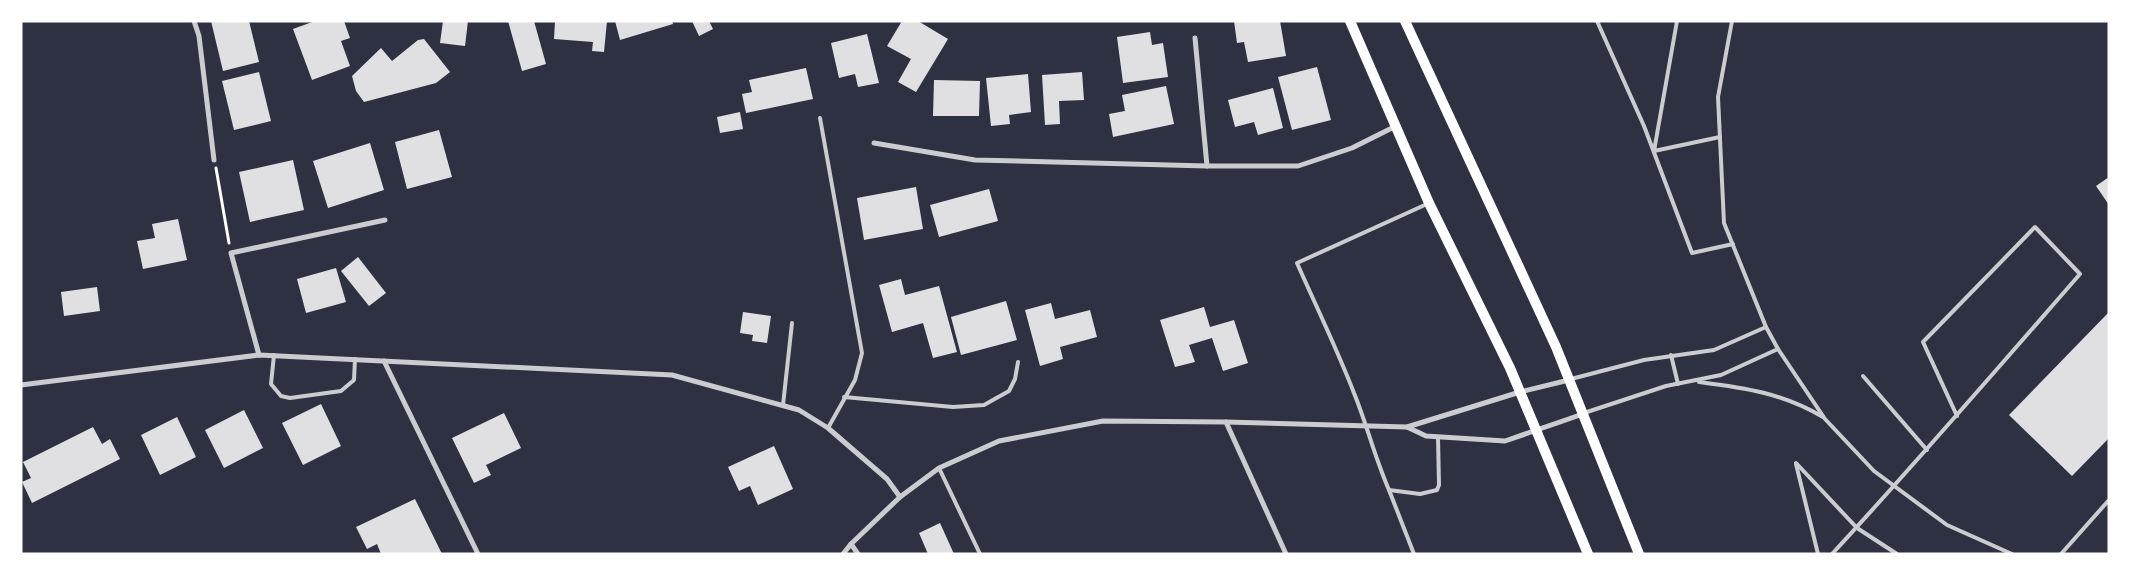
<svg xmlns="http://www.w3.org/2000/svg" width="2130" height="575" viewBox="0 0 2130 575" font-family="'IBM Plex Sans',sans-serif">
	<rect width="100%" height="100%" fill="#2d3142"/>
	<g fill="#e0e0e3">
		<path d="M 211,21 L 249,21 L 259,62 L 223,71 Z"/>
		<path d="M 315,21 L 344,21 L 350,38 L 341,41 L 350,66 L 312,80 L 293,29 Z"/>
		<path d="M 443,21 L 468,21 L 465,46 L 440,43 Z"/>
		<path d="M 508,21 L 534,21 L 546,64 L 522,71 Z"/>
		<path d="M 555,21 L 607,21 L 604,52 L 592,51 L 593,42 L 554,39 Z"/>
		<path d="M 615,21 L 672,21 L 673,24 L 620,40 Z"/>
		<path d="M 692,21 L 709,21 L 713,29 L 699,36 Z"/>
		<path d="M 902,21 L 918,21 L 948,39 L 916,92 L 898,82 L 911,59 L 887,46 Z"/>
		<path d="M 1234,21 L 1280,21 L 1286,56 L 1248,62 L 1244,42 L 1237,43 Z"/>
		<path d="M 1150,32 L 1152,45 L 1163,43 L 1168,77 L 1123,83 L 1117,37 Z"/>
		<path d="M 867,34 L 879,83 L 858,87 L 855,74 L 839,78 L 831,43 Z"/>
		<path d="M 424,39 L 450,72 L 436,83 L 364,102 L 356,91 L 352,76 L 381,48 L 392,61 L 418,40 Z"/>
		<path d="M 1317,67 L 1331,120 L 1292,130 L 1278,77 Z"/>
		<path d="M 806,68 L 813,99 L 746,113 L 742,94 L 752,92 L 749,80 Z"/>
		<path d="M 259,72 L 271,121 L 234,130 L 222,81 Z"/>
		<path d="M 1082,72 L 1084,100 L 1059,101 L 1060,124 L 1045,125 L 1042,75 Z"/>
		<path d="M 1028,74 L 1031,112 L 1009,115 L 1010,124 L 991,126 L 986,78 Z"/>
		<path d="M 934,80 L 980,81 L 979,116 L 933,116 Z"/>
		<path d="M 1166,86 L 1174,124 L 1113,137 L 1109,114 L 1125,111 L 1122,95 Z"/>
		<path d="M 1273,88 L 1283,128 L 1258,135 L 1254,122 L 1235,127 L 1228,100 Z"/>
		<path d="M 740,112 L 743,129 L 720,133 L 717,117 Z"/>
		<path d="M 439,130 L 452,177 L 407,189 L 395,142 Z"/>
		<path d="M 370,143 L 384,190 L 328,208 L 313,161 Z"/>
		<path d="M 293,160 L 304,210 L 250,222 L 239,172 Z"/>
		<path d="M 2109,177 L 2109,205 L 2096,186 Z"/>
		<path d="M 916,187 L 923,229 L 864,240 L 857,198 Z"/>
		<path d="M 989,189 L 998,221 L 939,237 L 930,205 Z"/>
		<path d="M 178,219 L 187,260 L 143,269 L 137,241 L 155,238 L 152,224 Z"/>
		<path d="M 358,257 L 386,293 L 369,306 L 341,271 Z"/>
		<path d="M 336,268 L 346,302 L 306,313 L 297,279 Z"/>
		<path d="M 901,279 L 905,295 L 939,286 L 957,352 L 933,358 L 923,323 L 892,332 L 879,285 Z"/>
		<path d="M 97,287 L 100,311 L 64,316 L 61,292 Z"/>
		<path d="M 1006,301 L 1017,340 L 961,355 L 951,317 Z"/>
		<path d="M 1051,303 L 1055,319 L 1090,310 L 1097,337 L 1060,347 L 1063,359 L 1040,366 L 1025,310 Z"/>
		<path d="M 1204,307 L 1210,327 L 1234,320 L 1248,363 L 1223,371 L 1212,338 L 1189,345 L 1195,362 L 1175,367 L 1160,320 Z"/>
		<path d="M 743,312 L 771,316 L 767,343 L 752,341 L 753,335 L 740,333 Z"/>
		<path d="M 2109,312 L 2109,438 L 2072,476 L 2009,415 Z"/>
		<path d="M 321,404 L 341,446 L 303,465 L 282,423 Z"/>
		<path d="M 244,410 L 263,448 L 224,468 L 205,430 Z"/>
		<path d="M 504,413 L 521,448 L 486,465 L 491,475 L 474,483 L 452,438 Z"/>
		<path d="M 177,417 L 196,457 L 160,475 L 141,435 Z"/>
		<path d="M 93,427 L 102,444 L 110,439 L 120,459 L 32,503 L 22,482 L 31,478 L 23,462 Z"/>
		<path d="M 774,446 L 793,489 L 758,505 L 750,486 L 739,491 L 728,467 Z"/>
		<path d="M 415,499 L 442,554 L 381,554 L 377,544 L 367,549 L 356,527 Z"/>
		<path d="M 940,523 L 954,554 L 928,554 L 919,533 Z"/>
	</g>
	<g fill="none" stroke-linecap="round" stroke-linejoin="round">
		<path stroke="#fff" stroke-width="3" d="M 216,168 L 229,243"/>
		<g stroke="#caccd0" stroke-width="4">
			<path d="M 1597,21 L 1644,126 L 1692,253 L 1733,244"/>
			<path d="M 1677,21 L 1654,151 L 1720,137"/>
			<path d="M 1732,21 L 1718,97 L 1724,223 L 1766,327 L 1778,349 L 1825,419 L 1874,471 L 1947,525 L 2012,554"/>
			<path d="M 820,118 L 862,353 L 855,380 L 828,428"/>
			<path d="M 1427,204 L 1297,263 C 1316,306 1337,349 1354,393 C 1367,425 1375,458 1389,490 L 1420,494 L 1437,490 L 1439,485 L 1438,437"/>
			<path d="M 274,355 L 271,384 L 281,396 L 290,398 L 341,391 L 354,380 L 355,359"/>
			<path d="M 1671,355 L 1678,384"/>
			<path d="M 1863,376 L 1927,450"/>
			<path d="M 1571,379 L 1644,360 L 1714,350 L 1766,327"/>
			<path d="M 1699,382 C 1746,388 1782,393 1823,417"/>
			<path d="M 844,397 L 953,407 L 984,405 L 1009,391 L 1015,379 L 1018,362"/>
			<path d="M 783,405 L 792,323"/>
			<path d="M 1584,413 L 1666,386 L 1721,375 L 1778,349"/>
			<path d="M 1796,463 L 1857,528 L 1897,554"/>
			<path d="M 1796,464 L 1818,554"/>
			<path d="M 939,468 L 980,554"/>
			<path d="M 1389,490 L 1414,554"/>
			<path d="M 1832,554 C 1917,462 1998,368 2080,274 L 2035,227 L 1923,342 L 1957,416"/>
			<path d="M 2061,554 L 2109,500"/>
		</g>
		<g stroke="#caccd0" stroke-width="5">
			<path d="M 194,21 L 199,36 L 214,160"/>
			<path d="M 1195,38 L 1207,166"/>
			<path d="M 874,143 L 975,160 L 1207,166 L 1298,166 L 1352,148 L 1396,126"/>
			<path d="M 259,355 L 231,253 L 385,220"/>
			<path d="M 384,361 L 478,554"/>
			<path d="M 21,385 L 259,355 L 672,375 L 799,410 L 828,428 L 887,479 L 900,497"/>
			<path d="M 1226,422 L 1286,554"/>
			<path d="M 1407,427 L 1426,436 L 1505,441 L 1583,414"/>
			<path d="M 851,544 L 858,554"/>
			<path d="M 843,554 L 851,544 L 900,497 L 939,468 L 999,441 L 1103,421 L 1226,422 L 1407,427 L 1520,392 L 1569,380"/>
		</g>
		<g stroke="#fff" stroke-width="10">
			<path d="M 1350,21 L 1429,203 L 1510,368 L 1588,554"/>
			<path d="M 1405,21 L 1556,347 L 1639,554"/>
		</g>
	</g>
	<rect width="2130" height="575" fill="none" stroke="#ffffff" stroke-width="45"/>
</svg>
